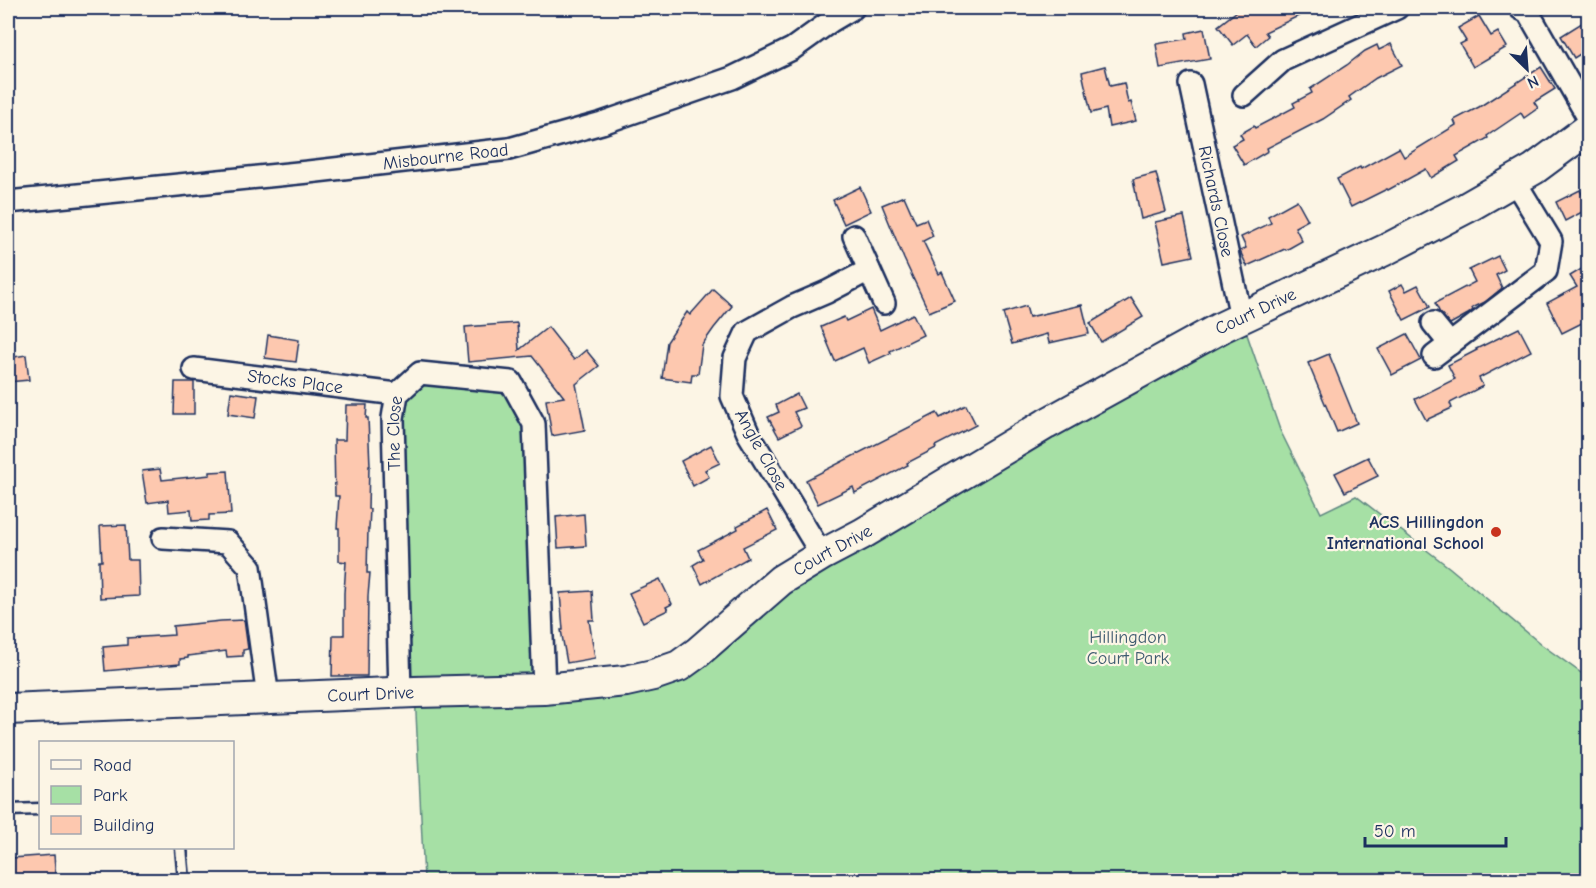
<svg xmlns="http://www.w3.org/2000/svg" width="1596" height="888" viewBox="0 0 1596 888" font-family="'Comic Neue',sans-serif">
	<rect width="100%" height="100%" fill="#fcf5e5"/>
	<filter id="ink" filterUnits="userSpaceOnUse"><feTurbulence type="fractalNoise" baseFrequency=".0167" numOctaves="2"/><feDisplacementMap in="SourceGraphic" scale="12" xChannelSelector="R" yChannelSelector="G"/><feConvolveMatrix kernelMatrix="1 2 1 2 8 2 1 2 1" color-interpolation-filters="sRGB"/></filter>
	<g filter="url(#ink)">
		<path fill="#a6e0a5" stroke="#608882" stroke-width="1.5" d="M 1241,317 L 1280,430 L 1321,513 L 1356,496 L 1450,568 L 1542,645 L 1588,678 L 1588,880 L 424,880 L 415,692 L 400,693 L 393,418 L 420,373 L 511,382 L 534,424 L 544,689 L 626,681 L 753,604 Z"/>
		<g fill="#fdc8af" stroke="#1b2f5e" stroke-width="1.5">
			<path d="M 1241,8 L 1315,8 L 1265,32 L 1268,36 L 1256,46 L 1247,34 L 1233,45 L 1218,26 Z"/>
			<path d="M 1479,16 L 1491,36 L 1498,32 L 1507,47 L 1473,67 L 1460,44 L 1466,41 L 1458,28 Z"/>
			<path d="M 1588,19 L 1588,49 L 1574,58 L 1561,36 Z"/>
			<path d="M 1204,29 L 1210,59 L 1160,68 L 1156,44 L 1187,39 L 1186,33 Z"/>
			<path d="M 1391,44 L 1402,65 L 1376,78 L 1349,97 L 1351,100 L 1323,119 L 1267,148 L 1268,151 L 1244,165 L 1232,145 L 1243,139 L 1240,134 L 1254,126 L 1255,128 L 1295,107 L 1293,103 L 1312,93 L 1310,89 L 1347,65 L 1365,51 L 1377,45 L 1379,50 Z"/>
			<path d="M 1105,66 L 1110,86 L 1124,83 L 1128,103 L 1131,102 L 1136,121 L 1109,127 L 1106,109 L 1091,113 L 1082,72 Z"/>
			<path d="M 1541,67 L 1555,89 L 1534,102 L 1538,108 L 1524,118 L 1521,113 L 1487,136 L 1488,138 L 1456,156 L 1459,161 L 1431,178 L 1426,169 L 1388,190 L 1387,189 L 1351,207 L 1337,179 L 1360,167 L 1361,169 L 1399,148 L 1404,157 L 1456,125 L 1454,120 L 1479,107 Z"/>
			<path d="M 1156,173 L 1166,212 L 1141,219 L 1133,179 Z"/>
			<path d="M 860,187 L 871,211 L 844,224 L 833,200 Z"/>
			<path d="M 1580,190 L 1588,206 L 1588,209 L 1565,221 L 1556,202 Z"/>
			<path d="M 904,196 L 916,223 L 926,219 L 933,236 L 923,241 L 939,274 L 942,272 L 955,301 L 929,312 L 904,259 L 882,205 Z"/>
			<path d="M 1297,200 L 1308,220 L 1295,227 L 1302,241 L 1286,250 L 1285,249 L 1247,266 L 1240,251 L 1246,248 L 1241,237 L 1271,223 L 1268,216 Z"/>
			<path d="M 1184,216 L 1193,256 L 1164,262 L 1155,222 Z"/>
			<path d="M 1498,256 L 1505,270 L 1496,275 L 1502,288 L 1485,302 L 1472,308 L 1473,310 L 1468,314 L 1450,324 L 1440,313 L 1435,303 L 1475,282 L 1469,270 Z"/>
			<path d="M 1588,265 L 1588,320 L 1562,333 L 1547,303 L 1577,287 L 1570,276 Z"/>
			<path d="M 1402,284 L 1406,291 L 1418,285 L 1430,307 L 1404,320 L 1389,291 Z"/>
			<path d="M 713,289 L 732,306 L 714,328 L 702,345 L 698,374 L 692,374 L 691,382 L 662,378 L 667,342 L 687,312 L 690,315 Z"/>
			<path d="M 1131,298 L 1143,317 L 1101,342 L 1090,323 Z"/>
			<path d="M 1082,305 L 1089,334 L 1049,343 L 1047,334 L 1012,344 L 1003,313 L 1026,306 L 1029,317 Z"/>
			<path d="M 871,309 L 880,330 L 913,314 L 923,335 L 890,351 L 891,353 L 869,363 L 863,348 L 835,361 L 821,327 L 844,317 L 846,321 Z"/>
			<path d="M 517,323 L 519,350 L 548,327 L 574,360 L 586,350 L 599,366 L 576,384 L 585,430 L 552,436 L 546,400 L 564,397 L 532,356 L 468,362 L 465,327 Z"/>
			<path d="M 1519,328 L 1531,351 L 1479,378 L 1483,386 L 1450,403 L 1452,408 L 1426,420 L 1415,399 L 1455,379 L 1448,365 L 1477,350 L 1476,349 Z"/>
			<path d="M 1407,334 L 1421,360 L 1392,375 L 1378,349 Z"/>
			<path d="M 268,335 L 299,340 L 296,362 L 265,358 Z"/>
			<path d="M 1329,354 L 1357,423 L 1337,432 L 1308,363 Z"/>
			<path d="M 26,355 L 29,380 L 8,382 L 8,358 Z"/>
			<path d="M 175,382 L 194,382 L 194,414 L 174,414 Z"/>
			<path d="M 231,392 L 258,396 L 255,418 L 228,414 Z"/>
			<path d="M 797,394 L 804,408 L 794,412 L 801,426 L 779,437 L 768,417 L 779,412 L 776,405 Z"/>
			<path d="M 346,405 L 367,405 L 366,418 L 368,418 L 370,466 L 369,466 L 368,509 L 370,509 L 369,529 L 368,529 L 367,573 L 370,573 L 368,596 L 367,676 L 332,676 L 333,635 L 344,635 L 344,593 L 346,562 L 339,561 L 339,528 L 337,528 L 339,496 L 335,496 L 334,440 L 345,440 Z"/>
			<path d="M 966,405 L 976,425 L 935,446 L 936,448 L 907,463 L 908,465 L 855,493 L 853,487 L 818,504 L 806,480 L 937,413 L 940,418 Z"/>
			<path d="M 711,445 L 720,463 L 705,470 L 709,477 L 693,486 L 681,461 Z"/>
			<path d="M 1368,457 L 1378,476 L 1345,492 L 1335,473 Z"/>
			<path d="M 160,469 L 162,480 L 210,475 L 210,472 L 228,471 L 231,514 L 209,515 L 209,520 L 192,521 L 191,510 L 169,512 L 168,500 L 147,503 L 142,471 Z"/>
			<path d="M 767,510 L 777,530 L 743,547 L 748,558 L 702,584 L 693,565 L 703,559 L 698,550 L 738,529 L 737,526 Z"/>
			<path d="M 584,514 L 586,546 L 558,548 L 556,517 Z"/>
			<path d="M 126,525 L 128,560 L 138,560 L 139,596 L 100,598 L 99,561 L 102,561 L 100,526 Z"/>
			<path d="M 660,579 L 672,604 L 666,607 L 668,610 L 643,622 L 629,593 Z"/>
			<path d="M 592,591 L 594,620 L 589,620 L 595,658 L 567,663 L 561,630 L 563,630 L 560,593 Z"/>
			<path d="M 244,620 L 248,649 L 243,650 L 243,656 L 227,657 L 226,651 L 188,656 L 188,658 L 180,659 L 180,664 L 105,671 L 103,647 L 127,645 L 127,638 L 174,635 L 173,626 L 221,621 Z"/>
			<path d="M 54,855 L 56,880 L 23,880 L 22,878 L 13,878 L 12,858 Z"/>
		</g>
		<g fill="none" stroke-linecap="round" stroke-linejoin="round">
			<g stroke="#1b2f5e" stroke-width="15">
				<g id="lane">
					<path d="M 8,810 L 40,809"/>
					<path d="M 181,848 L 184,880"/>
				</g>
			</g>
			<g stroke="#1b2f5e" stroke-width="26">
				<g id="street">
					<path d="M 1520,8 L 1528,12 L 1588,117"/>
					<path id="s1" d="M 1191,84 L 1241,317"/>
					<path d="M 1244,95 L 1283,60 L 1397,8"/>
					<path id="s2" d="M 8,202 L 308,172 L 509,149 L 602,123 L 732,78 L 792,49 L 831,21 L 853,8"/>
					<path d="M 854,236 L 884,303"/>
					<path d="M 1433,323 L 1450,344"/>
					<path d="M 1434,356 L 1546,271 L 1551,241 L 1514,180"/>
					<path id="s3" d="M 194,369 L 397,394"/>
					<path d="M 163,538 L 228,542 L 250,567 L 268,698"/>
					<path d="M 822,555 L 748,433 L 732,396 L 735,358 L 747,332 L 792,307 L 827,292 L 869,270"/>
					<path id="s4" d="M 400,693 L 393,418 L 397,394 L 420,373 L 511,382 L 534,424 L 544,689"/>
				</g>
			</g>
			<g stroke="#1b2f5e" stroke-width="34">
				<g id="secondary">
					<path id="s5" d="M 8,709 L 415,692 L 544,689 L 626,681 L 653,675 L 679,666 L 697,653 L 781,580 L 822,555 L 862,534 L 1046,424 L 1222,327 L 1387,249 L 1466,208 L 1534,169 L 1588,129"/>
				</g>
			</g>
			<use href="#lane" stroke="#fcf5e5" stroke-width="10"/>
			<use href="#street" stroke="#fcf5e5" stroke-width="21"/>
			<use href="#secondary" stroke="#fcf5e5" stroke-width="30"/>
		</g>
	</g>
	<circle fill="#c8321e" stroke="#fcf5e5" stroke-width="2" cx="1496" cy="532" r="6"/>
	<g text-anchor="middle" dominant-baseline="central" stroke-width="4.5" stroke-linejoin="round" paint-order="stroke">
		<g font-size="18" fill="#1b2f5e" stroke="#fcf5e5">
			<text stroke="none"><textPath href="#s2" startOffset="440">Misbourne Road</textPath></text>
			<text stroke="none"><textPath href="#s1" startOffset="120">Richards Close</textPath></text>
			<text stroke="none"><textPath href="#s5" startOffset="1353">Court Drive</textPath></text>
			<text stroke="none"><textPath href="#s3" startOffset="102">Stocks Place</textPath></text>
			<text stroke="none"><textPath href="#s4" startOffset="260">The Close</textPath></text>
			<text transform="translate(761 450) rotate(61)">Angle Close</text>
			<text stroke="none"><textPath href="#s5" startOffset="867">Court Drive</textPath></text>
			<text stroke="none"><textPath href="#s5" startOffset="363">Court Drive</textPath></text>
		</g>
		<g font-size="18" font-weight="bold" fill="#1b2f5e" stroke="#fcf5e5" text-anchor="end">
			<text x="1484" y="522">ACS Hillingdon<tspan x="1484" dy="21">International School</tspan></text>
		</g>
		<g font-size="18" fill="#3e5b70" stroke="#fcf5e5">
			<text x="1128" y="637">Hillingdon<tspan x="1128" dy="21">Court Park</tspan></text>
		</g>
	</g>
	<rect width="1596" height="888" fill="none" stroke="#fcf5e5" stroke-width="30"/>
	<rect x="15" y="15" width="1566" height="858" fill="none" stroke="#1b2f5e" stroke-width="2" filter="url(#ink)"/>
	<rect x="39" y="741" width="195" height="108" fill="#fcf5e5" stroke="#a2a6af" stroke-width="1.5"/>
	<rect x="51" y="760" width="30" height="9" fill="#fcf5e5" stroke="#a2a6af" stroke-width="1.5"/>
	<text x="93" y="771" font-size="18" fill="#1b2f5e">Road</text>
	<rect x="51" y="786" width="30" height="18" fill="#a6e0a5" stroke="#a2a6af" stroke-width="1.5"/>
	<text x="93" y="801" font-size="18" fill="#1b2f5e">Park</text>
	<rect x="51" y="816" width="30" height="18" fill="#fdc8af" stroke="#a2a6af" stroke-width="1.5"/>
	<text x="93" y="831" font-size="18" fill="#1b2f5e">Building</text>
	<g transform="translate(1527 69) rotate(155)" stroke="#fcf5e5" stroke-width="4.5" paint-order="stroke">
	<path d="M0-4.5L10 22L0 15L-10 22Z" fill="#1b2f5e"/>
	<text y="-9" font-size="16" font-weight="bold" text-anchor="middle" fill="#1b2f5e">N</text>
	</g>
	<path d="M1365 837v9h141v-9" fill="none" stroke="#1b2f5e" stroke-width="3"/>
	<text x="1374" y="837" font-size="18" fill="#1b2f5e" stroke="#fcf5e5" stroke-width="4.5" paint-order="stroke">50 m</text>
</svg>
